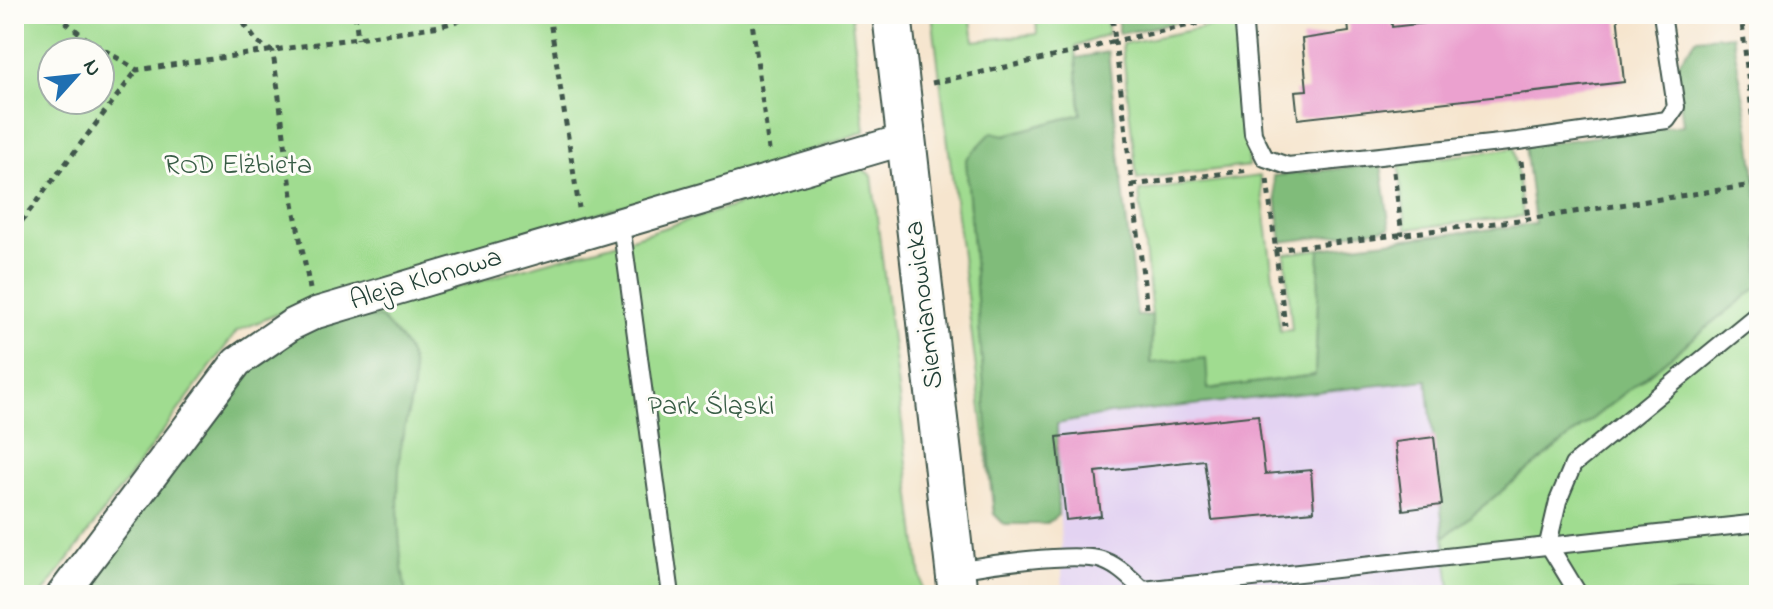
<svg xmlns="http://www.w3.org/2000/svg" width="1773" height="609" viewBox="0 0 1773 609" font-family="'Indie Flower',sans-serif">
	<rect width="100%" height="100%" fill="#fdfcf7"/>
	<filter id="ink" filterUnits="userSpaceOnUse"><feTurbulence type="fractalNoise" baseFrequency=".0125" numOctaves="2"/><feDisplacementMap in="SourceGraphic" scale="16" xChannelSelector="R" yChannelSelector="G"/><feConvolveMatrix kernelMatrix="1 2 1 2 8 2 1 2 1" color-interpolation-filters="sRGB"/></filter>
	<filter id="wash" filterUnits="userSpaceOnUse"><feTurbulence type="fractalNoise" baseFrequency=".006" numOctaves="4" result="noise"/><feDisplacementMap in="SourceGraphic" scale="32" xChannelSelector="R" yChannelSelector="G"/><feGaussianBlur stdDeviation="1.8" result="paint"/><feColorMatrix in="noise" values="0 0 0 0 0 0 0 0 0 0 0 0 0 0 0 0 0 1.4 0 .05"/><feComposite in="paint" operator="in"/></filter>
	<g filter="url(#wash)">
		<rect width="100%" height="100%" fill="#f6e5ce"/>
		<path fill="#e3d3f2" d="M 1428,380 L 1451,595 L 1063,594 L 1056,424 L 1109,414 Z"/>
		<g fill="#a0dc90" stroke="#608c62" stroke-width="2" fill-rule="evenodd">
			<path d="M 14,14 L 851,14 L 865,131 L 771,166 L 580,218 L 313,299 L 237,331 L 42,595 L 14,595 ZM 52,52 L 100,52 L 100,100 L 52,100 Z"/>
			<path d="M 932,14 L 970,14 L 974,41 L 1037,34 L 1036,14 L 1106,14 L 1108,34 L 1075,47 L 1081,114 L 1005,135 L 966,159 L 994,514 Z"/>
			<path d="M 1237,21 L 1249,166 L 1137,179 L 1122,44 Z"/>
			<path d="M 1514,148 L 1523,216 L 1406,229 L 1399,163 Z"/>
			<path d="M 856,168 L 864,170 L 872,176 L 923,595 L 77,595 L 355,316 L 612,244 Z"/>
			<path d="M 1260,176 L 1280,331 L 1292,330 L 1285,254 L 1320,249 L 1315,375 L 1207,389 L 1151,363 L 1152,315 L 1139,191 Z"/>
			<path d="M 1759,286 L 1759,595 L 1451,595 L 1444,537 Z"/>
		</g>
		<g fill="#80bc7a" stroke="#507c57" stroke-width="2">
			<path d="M 1117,14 L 1220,14 L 1119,34 Z"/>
			<path d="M 1732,35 L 1749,127 L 1759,210 L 1759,286 L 1444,537 L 1427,380 L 1109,414 L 1057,424 L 1058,515 L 1046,524 L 1004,524 L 994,514 L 966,159 L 992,132 L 1005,135 L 1081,114 L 1076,58 L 1108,52 L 1137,316 L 1152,315 L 1151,363 L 1206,358 L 1208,389 L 1315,375 L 1320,249 L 1535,224 L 1525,146 L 1683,125 L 1676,66 L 1697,38 Z"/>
			<path d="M 1381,164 L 1390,228 L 1282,242 L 1273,176 Z"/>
			<path d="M 355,316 L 381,318 C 392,330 405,342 410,357 C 421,388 402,423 400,454 C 396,503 398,547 406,595 L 77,595 L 245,368 L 298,334 Z"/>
		</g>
		<g id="blocks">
			<g fill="#eba1cf">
				<path d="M 1347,14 L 1391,14 L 1392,27 L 1505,14 L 1617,14 L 1624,82 L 1298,119 L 1295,91 L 1307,90 L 1302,39 L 1349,32 Z"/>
				<path d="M 1258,415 L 1265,474 L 1311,470 L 1314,511 L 1212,520 L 1204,460 L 1096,472 L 1101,516 L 1066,520 L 1057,437 Z"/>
				<path d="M 1434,437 L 1442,505 L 1403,510 L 1395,442 Z"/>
			</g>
		</g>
	</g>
	<g filter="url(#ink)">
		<use href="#blocks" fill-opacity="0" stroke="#3f564b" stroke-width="2"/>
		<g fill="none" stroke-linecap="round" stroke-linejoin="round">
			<g stroke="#3f564b" stroke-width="20">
				<g id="service">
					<path d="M 1243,14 L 1253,134 L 1265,158 L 1288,166 L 1518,141 L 1667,120 L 1676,107 L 1662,14"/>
					<path d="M 618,222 L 623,239 L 671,595"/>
					<path d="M 956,570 C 990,564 1066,553 1098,559 C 1116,563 1130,578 1143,590 L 1759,523"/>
					<path d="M 1579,595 L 1548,544 L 1558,501 L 1573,465 L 1759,313"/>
				</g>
			</g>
			<g stroke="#3f564b" stroke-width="34">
				<path id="minor" d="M 62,595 L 237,362 L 291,325 L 316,313 L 906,139"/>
			</g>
			<g stroke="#3f564b" stroke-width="42">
				<path id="tertiary" d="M 892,14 L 958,595"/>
			</g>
			<g stroke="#3f564b" stroke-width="5" stroke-dasharray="6 6" stroke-linecap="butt">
				<path d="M 56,14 L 88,40 L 137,70 L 440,26 L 483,14"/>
				<path d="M 237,14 L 257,42 L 273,52 L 293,203 L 310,289"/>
				<path d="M 355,14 L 358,39"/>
				<path d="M 549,14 L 579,208"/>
				<path d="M 751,14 L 769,150"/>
				<path d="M 1741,14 L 1759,175"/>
				<path d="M 932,83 L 1075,52 L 1115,41 L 1112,14"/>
				<path d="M 1521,161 L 1528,219"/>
				<path d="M 1394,172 L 1402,235"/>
				<path d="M 1267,179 L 1285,326"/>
				<path d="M 1132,185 L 1250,170"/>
				<path d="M 14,231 L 137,70"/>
				<path d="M 1275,250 L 1528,219 L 1759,184"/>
				<path d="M 1147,308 L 1115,41 L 1224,18"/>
			</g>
			<use href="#service" stroke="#fff" stroke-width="16"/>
			<use href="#minor" stroke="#fff" stroke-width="30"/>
			<use href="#tertiary" stroke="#fff" stroke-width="38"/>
		</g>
	</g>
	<g text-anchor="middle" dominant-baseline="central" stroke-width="6" stroke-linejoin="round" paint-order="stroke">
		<g font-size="28" fill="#395d46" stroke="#fdfcf7">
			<text x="238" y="166">ROD Elżbieta</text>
			<text x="711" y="407">Park Śląski</text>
		</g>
		<g font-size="28" fill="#1f3d34" stroke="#fdfcf7">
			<text transform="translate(426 280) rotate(-17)">Aleja Klonowa</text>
			<text transform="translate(925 305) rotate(-97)">Siemianowicka</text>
		</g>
	</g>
	<rect width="1773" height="609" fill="none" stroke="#fdfcf7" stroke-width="48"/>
	<g transform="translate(76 76) rotate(63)"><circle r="38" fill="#fdfcf7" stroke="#a4b0a9" stroke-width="2"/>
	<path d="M0-6L14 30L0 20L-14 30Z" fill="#1f6fb2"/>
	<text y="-12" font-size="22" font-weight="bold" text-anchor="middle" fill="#1f3d34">N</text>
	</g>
</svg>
